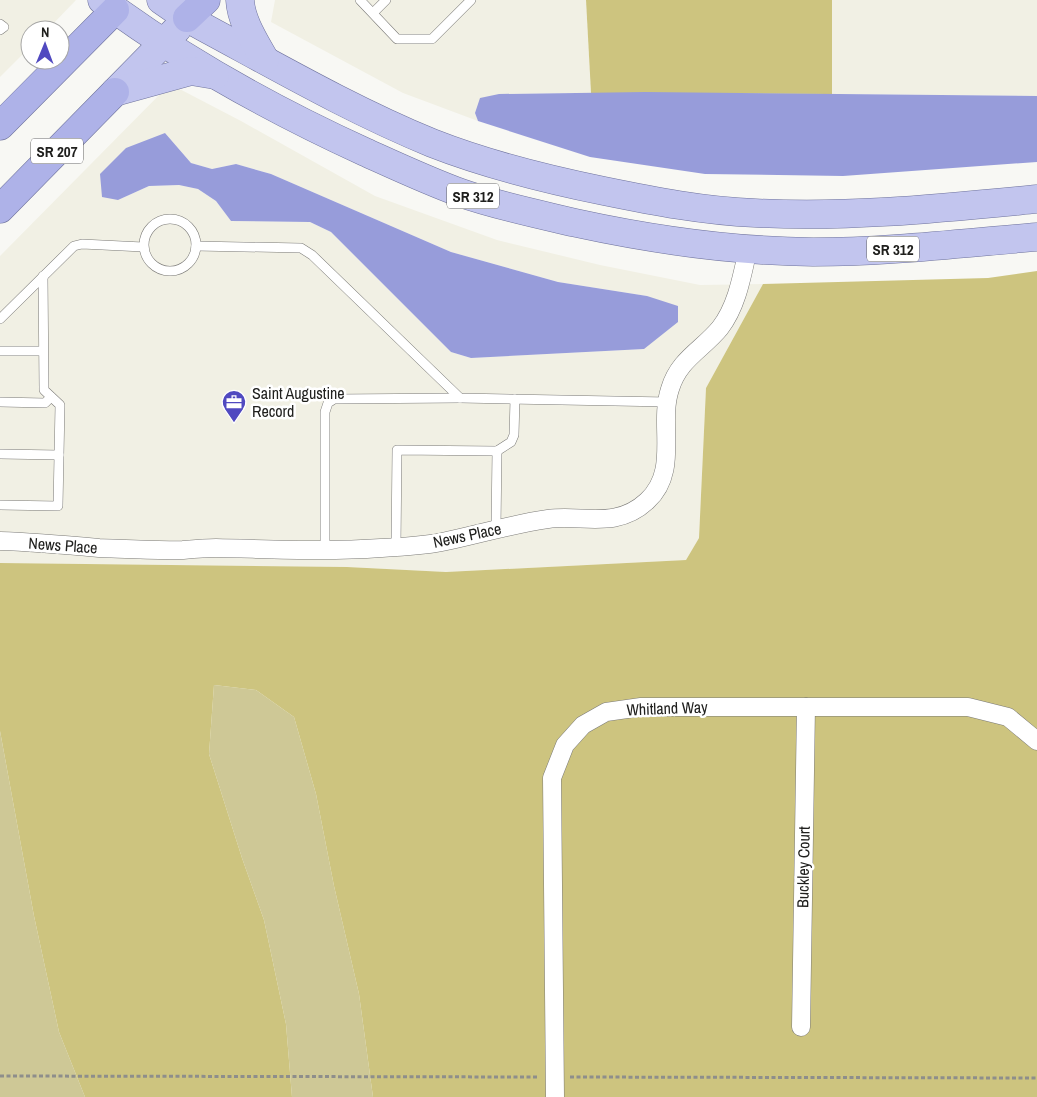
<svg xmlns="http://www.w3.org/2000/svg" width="1037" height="1097" viewBox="0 0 1037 1097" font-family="'Archivo Narrow',sans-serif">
	<rect width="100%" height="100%" fill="#f8f8f4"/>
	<g fill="#f1f0e4" fill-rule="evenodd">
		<path d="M 0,0 L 76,0 L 47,30 L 30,30 L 30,47 L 0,77 Z"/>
		<path d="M 275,0 L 586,0 L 591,93 L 499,94 L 475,113 L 478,121 L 403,93 L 271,22 Z"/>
		<path d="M 832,0 L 1037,0 L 1037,96 L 832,94 Z"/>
		<path d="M 170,84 L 241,121 L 375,196 L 497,240 L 600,265 L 700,285 L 763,284 L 706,388 L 699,538 L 686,560 L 446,572 L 347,567 L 0,563 L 0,256 ZM 165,133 L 191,163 L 212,169 L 236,164 L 271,174 L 451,252 L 558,282 L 647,296 L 644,349 L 471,358 L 451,352 L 331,232 L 310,222 L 231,221 L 216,201 L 198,189 L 179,185 L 149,186 L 118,200 Z"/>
	</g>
	<g fill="#cec896">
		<path d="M 214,685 L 256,690 L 294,717 L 316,794 L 334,886 L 359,994 L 373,1097 L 292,1097 L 286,1024 L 264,920 L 242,858 L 209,754 Z"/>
		<path d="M 0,731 L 34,916 L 59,1032 L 85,1097 L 0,1097 Z"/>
	</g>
	<g fill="#cdc47f">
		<path d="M 586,0 L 832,0 L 832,94 L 591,93 Z"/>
		<path d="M 1037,271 L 1037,1097 L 373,1097 L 359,994 L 334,886 L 316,794 L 294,717 L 256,690 L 214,685 L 209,754 L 242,858 L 264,920 L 286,1024 L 292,1097 L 85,1097 L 59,1032 L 34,916 L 0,731 L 0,563 L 347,567 L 446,572 L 686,560 L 699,538 L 706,388 L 763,284 L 988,278 Z"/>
	</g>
	<g fill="#979cda">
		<path d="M 645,92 L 1037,96 L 1037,162 L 843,176 L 705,174 L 590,157 L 478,121 L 475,113 L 480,98 L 499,94 Z"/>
		<path d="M 165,133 L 191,163 L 212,169 L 236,164 L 271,174 L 451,252 L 558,282 L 647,296 L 678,306 L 678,322 L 644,349 L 471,358 L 451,352 L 331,232 L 310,222 L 231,221 L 216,201 L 198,189 L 179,185 L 149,186 L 118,200 L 102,197 L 100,174 L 126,148 Z"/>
	</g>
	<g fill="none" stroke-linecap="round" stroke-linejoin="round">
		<g stroke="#7b7a77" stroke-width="10">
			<g id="service">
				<path d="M 360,0 L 397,39 L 432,39 L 471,0"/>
				<path d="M 373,13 L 386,0"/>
				<path d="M 0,24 L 4,27 L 0,30"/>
				<circle cx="170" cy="245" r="26"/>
				<path d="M 196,246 L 301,248 L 312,255 L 460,398 L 668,402"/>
				<path d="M 0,319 L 74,246 L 82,244 L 143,247"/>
				<path d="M 0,351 L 43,351"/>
				<path d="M 0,402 L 45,403 L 51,397"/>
				<path d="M 497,451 L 511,442 L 514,435 L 515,399"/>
				<path d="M 0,454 L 59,455"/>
				<path d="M 0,505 L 58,506 L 60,405 L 44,390 L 43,276"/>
				<path d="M 396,547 L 397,450 L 497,451 L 496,528"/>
				<path d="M 325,550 L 325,412 L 328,403 L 334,399 L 460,398"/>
			</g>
		</g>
		<g stroke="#7b7a77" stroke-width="19">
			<g id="minor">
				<path d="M 0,541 C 33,542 66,545 99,548 C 126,549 156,551 183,550 C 194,549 205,548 216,548 C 271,549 326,552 381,548 C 401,547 422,546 442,542 C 477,535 512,524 548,519 C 582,514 616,530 647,501 C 680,471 658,425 670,389 C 679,359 702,350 720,328 C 737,306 742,276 748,249"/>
				<path d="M 801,1027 L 806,707"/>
				<path d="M 555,1097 L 552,778 L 565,745 L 583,725 L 606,712 L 641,707 L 968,707 L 1008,717 L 1037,741"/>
			</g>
		</g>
		<g stroke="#6f739d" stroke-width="29">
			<g id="primary">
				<path d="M 102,0 C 183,60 273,110 365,152 C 396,166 428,181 461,193 C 498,206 538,214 576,223 C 654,240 733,251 813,252 C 888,252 963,243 1037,237"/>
				<path d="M 161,0 L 187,18 L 207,29 C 281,69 354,111 432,143 C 488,165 545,179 604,191 C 653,201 704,211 755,213 C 849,218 943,208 1037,199"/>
				<path d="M 240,0 C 241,21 255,42 265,60"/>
				<path d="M 116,91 L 177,29"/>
				<path d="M 115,92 L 191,71 L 215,75"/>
			</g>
		</g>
		<g stroke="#6f739d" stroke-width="29">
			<g id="trunk">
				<path d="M 187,18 L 206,0"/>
				<path d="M 0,126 L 115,10"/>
				<path d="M 0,209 L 115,92"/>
			</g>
		</g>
		<g stroke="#8e8e8b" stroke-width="3" stroke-dasharray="4 2.5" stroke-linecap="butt">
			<path d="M 0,1076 L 539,1077"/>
			<path d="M 570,1077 L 1037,1078"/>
		</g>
		<use href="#service" stroke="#fff" stroke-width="9"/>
		<use href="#minor" stroke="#fff" stroke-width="18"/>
		<use href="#primary" stroke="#c2c5ee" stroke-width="28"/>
		<use href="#trunk" stroke="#aeb2e8" stroke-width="28"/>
	</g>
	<defs>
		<g id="office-pin" transform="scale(1.25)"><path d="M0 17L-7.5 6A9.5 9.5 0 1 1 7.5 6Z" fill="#5049c0" stroke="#fff"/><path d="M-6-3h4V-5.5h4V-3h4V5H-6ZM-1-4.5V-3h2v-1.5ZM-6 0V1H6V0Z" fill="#fff"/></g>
	</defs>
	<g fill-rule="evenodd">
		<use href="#office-pin" x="234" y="402"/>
	</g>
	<g text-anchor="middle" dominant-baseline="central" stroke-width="5" stroke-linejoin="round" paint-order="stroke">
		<g fill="#fff" stroke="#636362" stroke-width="1">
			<rect x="31" y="138.5" width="52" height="25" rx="4"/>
			<rect x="447" y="183.5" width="52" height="25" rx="4"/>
			<rect x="867" y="236.5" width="52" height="25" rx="4"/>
		</g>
		<g font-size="15" font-weight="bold" fill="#20201e">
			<text x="57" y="151">SR 207</text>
			<text x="473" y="196">SR 312</text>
			<text x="893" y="249">SR 312</text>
		</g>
		<g font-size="16" fill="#20201e" stroke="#fff" text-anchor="start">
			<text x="252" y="393">Saint Augustine<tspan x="252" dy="18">Record</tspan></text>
		</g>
		<g font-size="16" fill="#20201e" stroke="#fff">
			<text transform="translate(467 535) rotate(-12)">News Place</text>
			<text transform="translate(63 545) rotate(4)">News Place</text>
			<text transform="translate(667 708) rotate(-2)">Whitland Way</text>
			<text transform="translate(803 867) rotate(-89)">Buckley Court</text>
		</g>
	</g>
	<g transform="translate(45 45) rotate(1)"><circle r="24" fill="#ffffff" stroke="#a6a6a5"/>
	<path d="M0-4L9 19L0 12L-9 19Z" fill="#5049c0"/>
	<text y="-8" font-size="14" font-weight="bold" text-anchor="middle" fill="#20201e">N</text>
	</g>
</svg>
